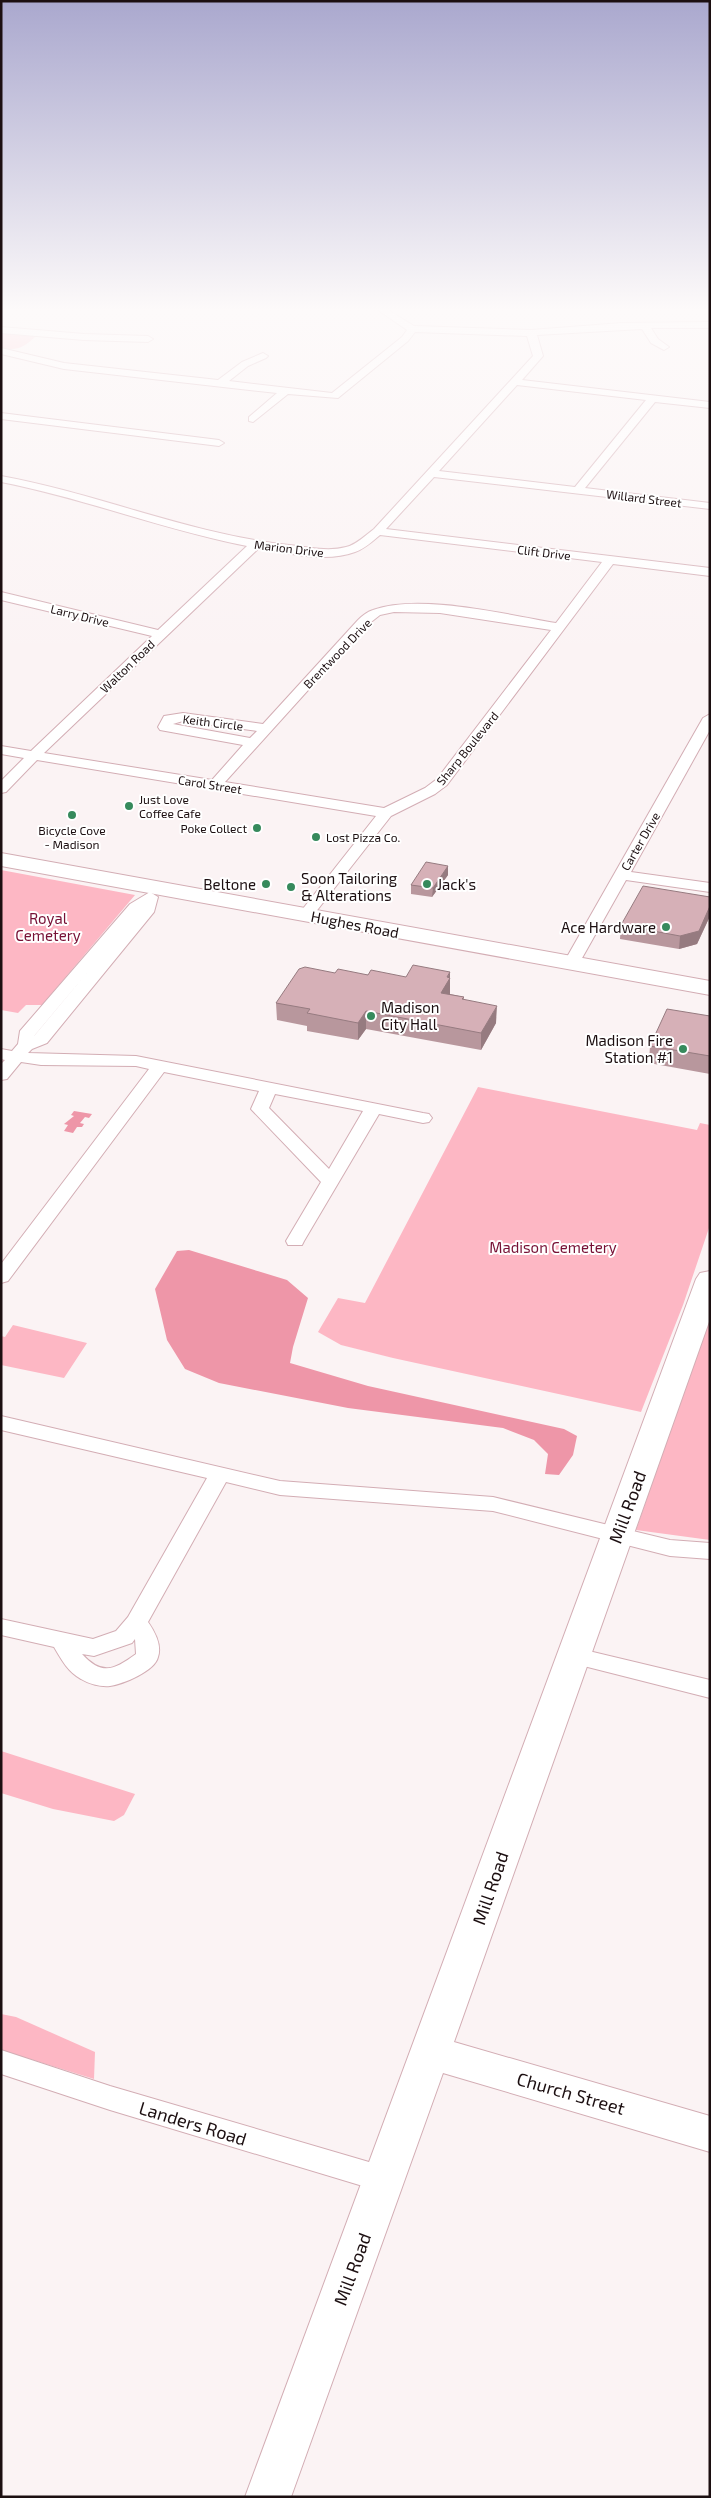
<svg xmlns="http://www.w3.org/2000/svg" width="711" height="2498" viewBox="0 0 711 2498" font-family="'Exo 2',sans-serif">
	<rect width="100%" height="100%" fill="#fbf3f4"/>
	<g fill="#fdb7c4">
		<path d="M 1,333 L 36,336 C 24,347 18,351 1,348 Z"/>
		<path d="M 1,870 L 135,895 L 42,1005 L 26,1005 L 18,1013 L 1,1010 Z"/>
		<path d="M 478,1087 L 697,1130 L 700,1123 L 710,1125 L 710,1225 L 683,1305 L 641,1412 L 393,1358 L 341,1345 L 318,1332 L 338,1298 L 365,1303 Z"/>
		<path d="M 710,1317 L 710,1540 L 636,1530 Z"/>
		<path d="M 13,1325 L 87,1343 L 64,1378 L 1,1365 L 1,1336 L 5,1337 Z"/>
		<path d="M 1,1751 L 135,1794 L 124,1815 L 114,1821 L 53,1809 L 1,1793 Z"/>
		<path d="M 1,2014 L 16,2017 L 95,2052 L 94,2079 L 1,2050 Z"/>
	</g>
	<g fill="#ee96a8">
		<path d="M 74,1111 L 92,1114 L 89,1118 L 85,1117 L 80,1123 L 84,1124 L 82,1127 L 77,1127 L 73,1133 L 64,1131 L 68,1125 L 64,1124 L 74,1116 L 71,1115 Z"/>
		<path d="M 189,1250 L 287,1280 L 308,1298 L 293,1347 L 290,1363 L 368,1386 L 564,1429 L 577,1436 L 573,1455 L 559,1475 L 545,1474 L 548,1454 L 534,1440 L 503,1428 L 348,1408 L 219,1383 L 185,1369 L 167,1340 L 155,1289 L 177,1251 Z"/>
	</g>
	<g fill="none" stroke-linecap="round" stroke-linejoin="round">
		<g stroke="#d3adb4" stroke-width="2">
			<g id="street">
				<path d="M 378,310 L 388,310 L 414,326 L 531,330 L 622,323 L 710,322 L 710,328 L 651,328 L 658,339 L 669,347 L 664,350 L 651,343 L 642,329 L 537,335 L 543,356 L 522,380 L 710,402 L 710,408 L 655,402 L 585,488 L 710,503 L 710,509 L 434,477 L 386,529 L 710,568 L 710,576 L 613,564 L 447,785 L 435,794 L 391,816 L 311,918 L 306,920 L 298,915 L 376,816 L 37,760 L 6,792 L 1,793 L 1,781 L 24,758 L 1,754 L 1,746 L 31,751 L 152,636 L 1,600 L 1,592 L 158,630 L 247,546 C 164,530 84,498 1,482 L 1,476 C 99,494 190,534 289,545 C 307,547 328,552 346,547 C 356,545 366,535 374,529 L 533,356 L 527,336 L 415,332 L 408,341 L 338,398 L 288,394 L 253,422 L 249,421 L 249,417 L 277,393 L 64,369 L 1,354 L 1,348 L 64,363 L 218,380 L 242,362 L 263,353 L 268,356 L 266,358 L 248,366 L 229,381 L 332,393 L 402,337 L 407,330 ZM 517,385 L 646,400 L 575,487 L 439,471 ZM 380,535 L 602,562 L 556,623 C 507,615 420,593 373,610 C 367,612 362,616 358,620 L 263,724 L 183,713 L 164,716 L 158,727 L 160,730 L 243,745 L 212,780 L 44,753 L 259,548 C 288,553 326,563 355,552 C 364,549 373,541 380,535 ZM 394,612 L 440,613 L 551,630 L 437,779 L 425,788 L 384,808 L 225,782 L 366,626 L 380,615 ZM 183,721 L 257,731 L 250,738 L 173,724 Z"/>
				<path d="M 1,327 L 84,334 L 148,336 L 153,339 L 148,342 L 84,340 L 1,333 Z"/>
				<path d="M 1,413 L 219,440 L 224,443 L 219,446 L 1,419 Z"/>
				<path d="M 710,714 L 710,730 L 631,872 L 710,883 L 710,892 L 626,880 L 577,967 L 565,967 L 563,964 L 703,718 Z"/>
				<path d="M 150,892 L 158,897 L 154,912 L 47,1043 L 32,1049 L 28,1053 L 136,1056 L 423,1113 L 429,1114 L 432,1118 L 429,1122 L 423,1123 L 379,1114 L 304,1241 L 302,1245 L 288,1245 L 286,1241 L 321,1182 L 251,1109 L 259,1091 L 164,1072 L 8,1281 L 1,1283 L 1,1264 L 149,1069 L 136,1066 L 41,1065 L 21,1062 L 7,1079 L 1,1080 L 1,1064 L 5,1060 L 1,1059 L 1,1049 L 12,1051 L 18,1044 L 20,1031 L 130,904 ZM 91,968 L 35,1035 L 34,1036 ZM 275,1094 L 363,1111 L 329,1169 L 269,1108 Z"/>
				<path d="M 1,1416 L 280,1481 L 493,1497 L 670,1540 L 710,1543 L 710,1559 L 670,1556 L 493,1511 L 280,1495 L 226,1482 L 148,1622 C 155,1632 162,1645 158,1657 C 155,1671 123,1684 110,1686 C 101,1687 89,1684 81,1679 C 68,1672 61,1659 54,1647 L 1,1635 L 1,1619 L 93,1639 L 116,1631 L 128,1617 L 207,1478 L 1,1430 ZM 135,1639 L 136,1654 C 114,1670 102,1676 82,1654 L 94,1656 L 132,1643 Z"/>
				<path d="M 572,1647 L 710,1680 L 710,1698 L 564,1661 L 561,1655 L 564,1649 Z"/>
				<path d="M 1,2050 L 110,2086 L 386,2167 L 396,2171 L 400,2180 L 396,2189 L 386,2193 L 110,2110 L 1,2074 Z"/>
			</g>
		</g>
		<g stroke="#d3adb4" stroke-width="2">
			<g id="secondary">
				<path d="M 1,853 L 710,981 L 710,995 L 1,866 Z"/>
				<path d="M 710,1271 L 710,1319 L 454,2042 L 710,2116 L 710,2152 L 443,2073 L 291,2497 L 245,2497 L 696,1279 L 700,1273 Z"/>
			</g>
		</g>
		<use href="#street" fill="#fff" fill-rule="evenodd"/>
		<use href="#secondary" fill="#fff" fill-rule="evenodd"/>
	</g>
	<g fill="#b8979d">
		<path d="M 448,866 L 448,875 L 432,897 L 411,894 L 411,885 Z"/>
		<path d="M 710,897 L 710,916 L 697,944 L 679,949 L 620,939 L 621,925 Z"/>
		<path d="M 450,972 L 450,994 L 464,997 L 464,1000 L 496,1023 L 481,1050 L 366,1029 L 358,1040 L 307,1031 L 307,1026 L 277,1020 L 276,1003 L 335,973 L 406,977 Z"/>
		<path d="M 710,1016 L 710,1074 L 649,1063 L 650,1046 Z"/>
	</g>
	<g fill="#967b80">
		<path d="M 448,866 L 448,875 L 432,897 L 433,888 Z"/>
		<path d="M 710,906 L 710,916 L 697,944 L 679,949 L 680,936 Z"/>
		<path d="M 450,972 L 450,995 L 441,993 Z"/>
		<path d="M 497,1006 L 496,1023 L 481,1050 L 481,1033 Z"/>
		<path d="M 366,1011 L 366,1029 L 358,1040 L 358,1023 Z"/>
	</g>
	<g fill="#d6b0b7" stroke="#967b80">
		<path d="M 426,862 L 448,866 L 433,888 L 411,885 Z"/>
		<path d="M 643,886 L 710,897 L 710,906 L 699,931 L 680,936 L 621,925 Z"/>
		<path d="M 413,965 L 450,972 L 447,977 L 450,978 L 441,993 L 464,997 L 462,999 L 497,1006 L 481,1033 L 366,1011 L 358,1023 L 307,1013 L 310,1009 L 276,1003 L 299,969 L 305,967 L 335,973 L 338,969 L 368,975 L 371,970 L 406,977 Z"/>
		<path d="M 667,1009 L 710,1016 L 710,1056 L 650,1046 Z"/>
	</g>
	<linearGradient id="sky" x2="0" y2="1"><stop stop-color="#aaa8ce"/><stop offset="0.47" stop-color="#fdfafa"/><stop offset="1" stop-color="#fdfafa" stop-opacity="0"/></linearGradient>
	<rect width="711" height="659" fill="url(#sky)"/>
	<g fill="#368a5c" stroke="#fff" stroke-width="2">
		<circle cx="129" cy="806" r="5"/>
		<circle cx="72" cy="815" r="5"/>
		<circle cx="257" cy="828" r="5"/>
		<circle cx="316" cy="837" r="5"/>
		<circle cx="266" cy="884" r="5"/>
		<circle cx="427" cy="884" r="5"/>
		<circle cx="291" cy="887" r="5"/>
		<circle cx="666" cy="927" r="5"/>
		<circle cx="371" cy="1016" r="5"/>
		<circle cx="683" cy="1049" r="5"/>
	</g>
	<g text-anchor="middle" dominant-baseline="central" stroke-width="4" stroke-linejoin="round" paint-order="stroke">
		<g font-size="12" fill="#1c0f11" stroke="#fff">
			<text transform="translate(644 498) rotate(7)">Willard Street</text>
			<text transform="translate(289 548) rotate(7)">Marion Drive</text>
			<text transform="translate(544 552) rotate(7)">Clift Drive</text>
			<text transform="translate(80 615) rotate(14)">Larry Drive</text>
			<text transform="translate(337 653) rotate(-46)">Brentwood Drive</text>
			<text transform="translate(127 666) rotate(-44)">Walton Road</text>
			<text transform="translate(213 722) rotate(7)">Keith Circle</text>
			<text transform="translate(467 748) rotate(-51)">Sharp Boulevard</text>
			<text transform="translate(210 784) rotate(9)">Carol Street</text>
			<text transform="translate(640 841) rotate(-60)">Carter Drive</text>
		</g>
		<g font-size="12" fill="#1c0f11" stroke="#fff" text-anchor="start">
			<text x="139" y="799">Just Love<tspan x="139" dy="14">Coffee Cafe</tspan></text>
			<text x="247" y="828" text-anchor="end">Poke Collect</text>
			<text x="72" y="830" text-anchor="middle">Bicycle Cove<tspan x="72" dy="14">- Madison</tspan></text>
			<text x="326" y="837">Lost Pizza Co.</text>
		</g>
		<g font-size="15" fill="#1c0f11" stroke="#fff" text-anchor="start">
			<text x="301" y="878">Soon Tailoring<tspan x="301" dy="17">&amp; Alterations</tspan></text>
			<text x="256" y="884" text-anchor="end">Beltone</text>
			<text x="437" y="884">Jack's</text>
			<text x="656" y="927" text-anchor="end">Ace Hardware</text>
			<text x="381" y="1007">Madison<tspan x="381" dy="17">City Hall</tspan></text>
			<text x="673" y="1040" text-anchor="end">Madison Fire<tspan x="673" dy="17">Station #1</tspan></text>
		</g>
		<g font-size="15" fill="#771035" stroke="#fff">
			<text x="48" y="918">Royal<tspan x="48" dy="17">Cemetery</tspan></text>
			<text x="553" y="1247">Madison Cemetery</text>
		</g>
		<g font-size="15" fill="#1c0f11" stroke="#fff">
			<text transform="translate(355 924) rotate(11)">Hughes Road</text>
		</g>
		<g font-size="18" fill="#1c0f11" stroke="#fff">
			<text transform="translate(627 1507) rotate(-70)">Mill Road</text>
			<text transform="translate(490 1888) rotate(-71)">Mill Road</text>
			<text transform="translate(571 2093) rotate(16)">Church Street</text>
			<text transform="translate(193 2123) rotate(17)">Landers Road</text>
			<text transform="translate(352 2269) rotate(-70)">Mill Road</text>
		</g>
	</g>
	<rect width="711" height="2498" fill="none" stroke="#1c0f11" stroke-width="5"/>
</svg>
